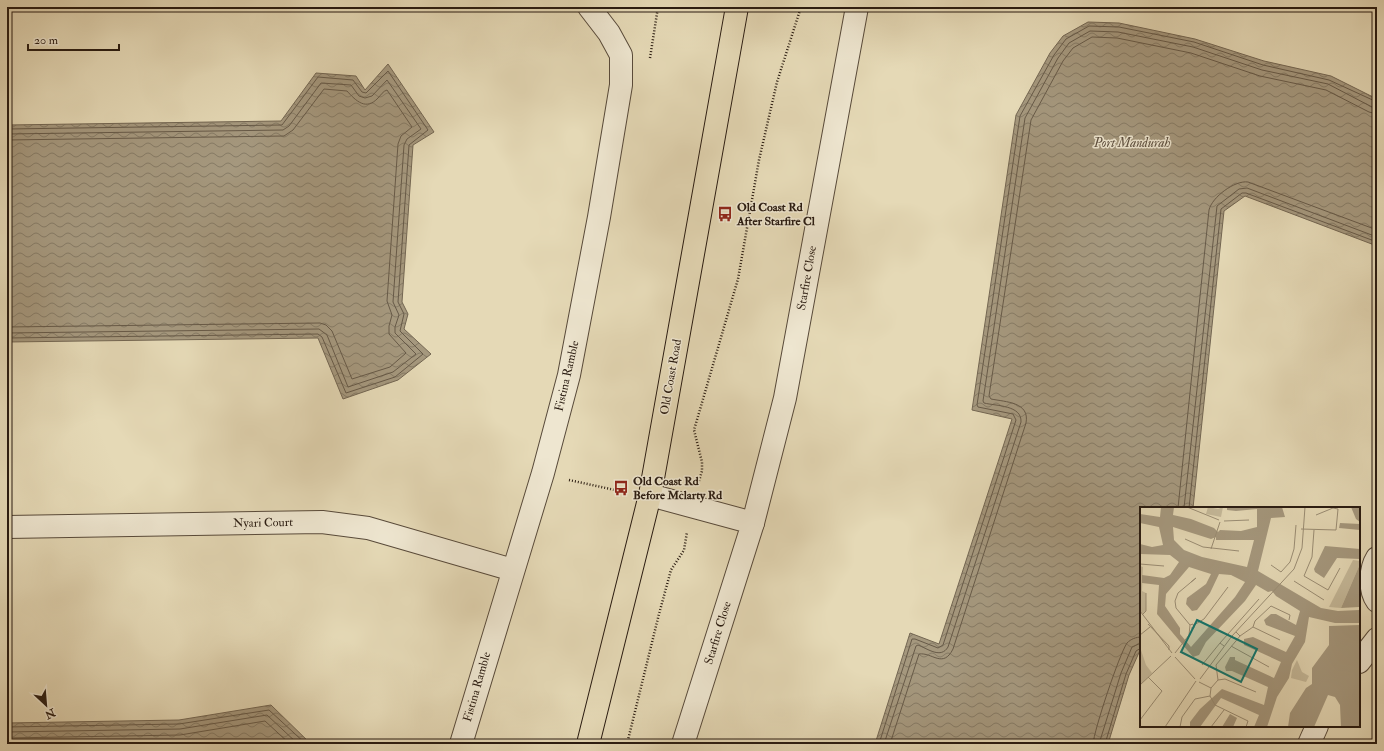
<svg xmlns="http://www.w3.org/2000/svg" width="1384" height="751" viewBox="0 0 1384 751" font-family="'IM FELL Double Pica',serif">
	<defs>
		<pattern id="water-waves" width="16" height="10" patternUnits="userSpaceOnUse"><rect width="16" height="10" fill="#a5987e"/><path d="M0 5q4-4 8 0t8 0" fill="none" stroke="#867b66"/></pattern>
	</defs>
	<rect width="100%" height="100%" fill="#e5d9b6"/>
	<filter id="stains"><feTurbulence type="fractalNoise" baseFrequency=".005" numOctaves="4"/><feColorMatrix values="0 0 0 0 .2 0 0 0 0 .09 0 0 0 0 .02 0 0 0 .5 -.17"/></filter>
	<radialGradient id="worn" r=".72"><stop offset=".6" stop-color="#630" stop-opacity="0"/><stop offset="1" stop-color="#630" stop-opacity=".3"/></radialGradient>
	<g fill="url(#water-waves)" stroke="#736652">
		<path d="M 1088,22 L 1119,23 L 1195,39 L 1264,61 L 1331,76 L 1377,99 L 1377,246 L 1245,196 L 1224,211 L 1193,508 L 1141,508 L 1141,648 L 1129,675 L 1108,744 L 875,744 L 910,633 L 939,644 L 1012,419 L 972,410 L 1016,115 L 1050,53 L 1063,36 Z"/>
		<path d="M 388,64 L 434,132 L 413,145 L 402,302 L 408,314 L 404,329 L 431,354 L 398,380 L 343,399 L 318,338 L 7,342 L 7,125 L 281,121 L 316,73 L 356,76 L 365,90 Z"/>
		<path d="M 271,705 L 311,744 L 7,744 L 7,723 L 179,720 Z"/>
	</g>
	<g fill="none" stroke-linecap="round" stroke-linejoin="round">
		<g stroke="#675a48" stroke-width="1">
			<path d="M 7,129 L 282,125 L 318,77 L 353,80 L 362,92 L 366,93 L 388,71 L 428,130 L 409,145 L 398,302 L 404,314 L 400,331 L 423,354 L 395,377 L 346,393 L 322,337 L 318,334 L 7,338"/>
			<path d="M 7,134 L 283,130 L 289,126 L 321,83 L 351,85 L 359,96 L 365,98 L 372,96 L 387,80 L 421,129 L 407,139 L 404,145 L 393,302 L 399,315 L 395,327 L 395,333 L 416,354 L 393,372 L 348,387 L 327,335 L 319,329 L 7,333"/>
			<path d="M 7,140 L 284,136 L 293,130 L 324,89 L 347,91 C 356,101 366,111 378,98 C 381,95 383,91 387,90 L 412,127 L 401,136 L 398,144 L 387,301 L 392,315 L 389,326 L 389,334 L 406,353 L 390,367 L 352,379 L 332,331 L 326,325 L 320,323 L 7,327"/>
			<path d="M 1178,508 L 1209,210 C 1212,197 1235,180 1248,182 L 1377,230"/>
			<path d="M 1184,508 L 1217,206 L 1239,189 L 1247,188 L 1377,237"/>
			<path d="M 1189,508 L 1221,209 L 1242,193 L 1246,193 L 1377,242"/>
			<path d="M 7,727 L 179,724 L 269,710 L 306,744"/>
			<path d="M 7,732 L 180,729 L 267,715 L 298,744"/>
			<path d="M 7,738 L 180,735 L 265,721 L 290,744"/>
			<path d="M 879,744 L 912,639 L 915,639 L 938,648 L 943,645 L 1016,420 L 1013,414 L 978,407 L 977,405 L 1020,116 L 1054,55 L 1066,39 L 1089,26 L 1119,27 L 1194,42 L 1263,65 L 1329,80 L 1377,102"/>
			<path d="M 884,744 L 916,646 L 918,645 C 928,649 941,659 948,647 L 1021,422 C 1022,405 996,406 984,403 L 983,401 L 1025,118 L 1058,58 L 1069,43 L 1090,31 L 1118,32 L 1193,47 L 1262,70 L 1328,84 L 1372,107 L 1377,108"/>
			<path d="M 890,744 L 919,654 C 932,652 943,669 953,649 L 1026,423 C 1030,402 1006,402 991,399 L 989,396 L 1031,120 L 1063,61 L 1073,48 L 1092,37 L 1117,38 L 1191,53 L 1260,76 L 1326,90 L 1369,112 L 1377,114"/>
			<path d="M 1093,744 C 1094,730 1119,655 1127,643 C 1131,639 1136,637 1141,637"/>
			<path d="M 1099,744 L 1121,673 L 1132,647 L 1141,643"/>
			<path d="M 1105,744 L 1126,674 L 1136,651 L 1141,648"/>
		</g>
		<g stroke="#584a3a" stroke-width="24">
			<g id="minor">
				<path d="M 650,495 L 753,523 L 683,744"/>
				<path d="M 753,523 L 785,398 L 857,7"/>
				<path d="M 7,527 L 322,522 L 368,528 L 513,570"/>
				<path d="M 1377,558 C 1370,569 1369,590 1377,601"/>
				<path d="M 1359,662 L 1377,639"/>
				<path d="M 461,744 L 543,473 L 569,375 L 599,217 L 621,85 L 621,55 L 609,33 L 589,7"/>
				<path d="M 1309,744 L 1317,726"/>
			</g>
		</g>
		<g stroke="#291b11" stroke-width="24">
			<path id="major" d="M 588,744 L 650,495 L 737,7"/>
		</g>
		<g stroke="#291b11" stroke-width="2.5" stroke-dasharray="1 2" stroke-linecap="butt">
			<path d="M 650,58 L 658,7"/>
			<path d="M 569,480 L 615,490"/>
			<path d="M 699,481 L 702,471 L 702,462 L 694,430 L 738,279 L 759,160 L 777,82 L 801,7"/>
			<path d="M 627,744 L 659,614 L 671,570 L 684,550 L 687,532"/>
		</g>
		<use href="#minor" stroke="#eee6d0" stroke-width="22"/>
		<use href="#major" stroke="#e5d9b6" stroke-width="22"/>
	</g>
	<defs>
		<g id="bus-bare" transform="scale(1.2)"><path d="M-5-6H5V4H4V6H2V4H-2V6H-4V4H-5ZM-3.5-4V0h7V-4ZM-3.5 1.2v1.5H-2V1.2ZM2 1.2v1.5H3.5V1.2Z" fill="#8f2418" stroke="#eee6d0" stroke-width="2.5" paint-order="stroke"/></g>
	</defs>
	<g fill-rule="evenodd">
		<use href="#bus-bare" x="725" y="214"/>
		<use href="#bus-bare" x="621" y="488"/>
	</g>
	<g text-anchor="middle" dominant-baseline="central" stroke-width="3" stroke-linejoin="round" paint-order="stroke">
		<g font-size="12" font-weight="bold" fill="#291b11" stroke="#eee6d0" text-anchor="start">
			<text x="737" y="207">Old Coast Rd<tspan x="737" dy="14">After Starfire Cl</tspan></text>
			<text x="633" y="481">Old Coast Rd<tspan x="633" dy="14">Before Mclarty Rd</tspan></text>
		</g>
		<g font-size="12" fill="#291b11" stroke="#eee6d0">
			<text transform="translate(807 278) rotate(-80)">Starfire Close</text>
			<text transform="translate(567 376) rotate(-77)">Fistina Ramble</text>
			<text transform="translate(671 377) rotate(-80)">Old Coast Road</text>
			<text transform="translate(263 523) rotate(-1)">Nyari Court</text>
			<text transform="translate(718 633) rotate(-73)">Starfire Close</text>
			<text transform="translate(477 687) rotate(-74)">Fistina Ramble</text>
		</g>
		<g font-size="13" font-style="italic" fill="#5b4d3d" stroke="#eee6d0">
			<text x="1132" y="143">Port Mandurah</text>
		</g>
	</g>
	<g transform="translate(1140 507)">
		<rect width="220" height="220" fill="#e5d9b6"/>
		<path d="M 68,0 L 78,2 L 83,0 L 81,10 L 66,7 ZM 0,59 L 3,60 L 2,84 L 6,86 L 6,104 L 2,107 L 0,102 ZM 0,140 L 6,158 L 12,166 L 0,178 Z" fill="#c5b99a"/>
		<path d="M 157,153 L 162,165 L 169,169 L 166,175 L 151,171 L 152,163 Z" fill="#c5b99a"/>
		<path d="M 213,53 L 220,54 L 220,57 L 201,101 L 189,100 Z" fill="#c5b99a"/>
		<path d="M 21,0 L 34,0 L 33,8 L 51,12 L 74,21 L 78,25 L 80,23 L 101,24 L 117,20 L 117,2 L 96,4 L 87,3 L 87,0 L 142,0 L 145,10 L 131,11 L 118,64 L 181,101 L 198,104 L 219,103 L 219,100 L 201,101 L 220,57 L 220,116 L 195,116 L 169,110 L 165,135 L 152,157 L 149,171 L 137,190 L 127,220 L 114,220 L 119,208 L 81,191 L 60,220 L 50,220 L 50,215 L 60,202 L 82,182 L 124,198 L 128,180 L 92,164 L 86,164 L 85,160 L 90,150 L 95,150 L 95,153 L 134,171 L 141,155 L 104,138 L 104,132 L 113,130 L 146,145 L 155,129 L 126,118 L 124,113 L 131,107 L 136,107 L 156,118 L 160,104 L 136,89 L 132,84 L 128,85 L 116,78 L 105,94 L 66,135 L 59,148 L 53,150 L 17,107 L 19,78 L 2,76 L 2,68 L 24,71 L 30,68 L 39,55 L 30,48 L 0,47 L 0,37 L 12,40 L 23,38 L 19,20 L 0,16 L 0,7 L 20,10 ZM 33,20 L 71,32 L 76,30 L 76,33 L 114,33 L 107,60 L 62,50 L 44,43 L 34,33 ZM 49,60 L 71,67 L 66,77 L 47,91 L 46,97 L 52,104 L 57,103 L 70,86 L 79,67 L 91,68 L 105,75 L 95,90 L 51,140 L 40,127 L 40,121 L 25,99 L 26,87 ZM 211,0 L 220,0 L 220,15 L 216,12 ZM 200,16 L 220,17 L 220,23 L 199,21 ZM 185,39 L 220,42 L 220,52 L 197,51 L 184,71 L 175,65 L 174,62 ZM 220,118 L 220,220 L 201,220 L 200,198 L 195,190 L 188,188 L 174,220 L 148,220 L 150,206 L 166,181 L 172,177 L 172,161 L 189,138 L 189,119 ZM 90,207 L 97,211 L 93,220 L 82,220 Z" fill="#a5987e" fill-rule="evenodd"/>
		<path fill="none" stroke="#9a8d74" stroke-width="1" d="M 47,0 L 79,13M 84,14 L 109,13M 161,22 L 196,23 L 198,2 L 193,1 L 176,8M 174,23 L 172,50 L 164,69 L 188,83 L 200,61M 45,32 L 63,40 L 99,44M 71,42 L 80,15M 0,57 L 24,59M 131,58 L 141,65 L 150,55 L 154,42 L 156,18M 154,74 L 184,93M 0,104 L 32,146M 2,108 L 6,104 L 6,86M 8,117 L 29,139 L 29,143M 50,118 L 36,101 L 35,94 L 38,86 L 56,71 L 51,75M 54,118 L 64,112 L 88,80M 113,120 L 115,114 L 131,99 L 150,108 L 149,113M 96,125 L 100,129 L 113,120 L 140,133M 0,128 L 10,120M 84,139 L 80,136 L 119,92M 91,139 L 129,160M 35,146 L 49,128 L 50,118 L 53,117 L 54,121 L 51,121M 35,150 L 55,172M 62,158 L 80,136M 60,172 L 92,129 L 154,62 L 162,41 L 165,0M 78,173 L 76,158 L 100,129M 59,175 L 71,181M 0,178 L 31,149M 0,213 L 22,184 L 8,170M 25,220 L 56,174M 40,220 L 42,210 L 55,192 L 70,189M 71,220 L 84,203M 106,220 L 108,214 L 75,198 L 70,189 L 71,181 L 78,173 L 85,172 L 116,185"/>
		<path fill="#0f766e" fill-opacity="0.15" stroke="#0f766e" stroke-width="2" d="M 57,113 L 117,142 L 101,175 L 41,145 Z"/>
		<rect width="220" height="220" fill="none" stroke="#291b11" stroke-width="2"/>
	</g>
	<rect width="1384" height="751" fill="none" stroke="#e5d9b6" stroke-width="24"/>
	<rect x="8" y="8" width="1368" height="735" fill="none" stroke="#291b11" stroke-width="2"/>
	<rect x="12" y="12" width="1360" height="727" fill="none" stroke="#291b11"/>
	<g transform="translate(46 705) rotate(154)" stroke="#eee6d0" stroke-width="3" paint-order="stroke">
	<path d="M0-3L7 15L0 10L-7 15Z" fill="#291b11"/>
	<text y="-6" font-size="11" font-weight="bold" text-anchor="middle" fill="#291b11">N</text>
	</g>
	<path d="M28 44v6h91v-6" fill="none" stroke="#291b11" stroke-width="2"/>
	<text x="34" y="44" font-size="12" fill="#291b11" stroke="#eee6d0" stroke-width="3" paint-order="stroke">20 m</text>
	<rect width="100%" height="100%" filter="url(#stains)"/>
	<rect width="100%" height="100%" fill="url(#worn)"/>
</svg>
